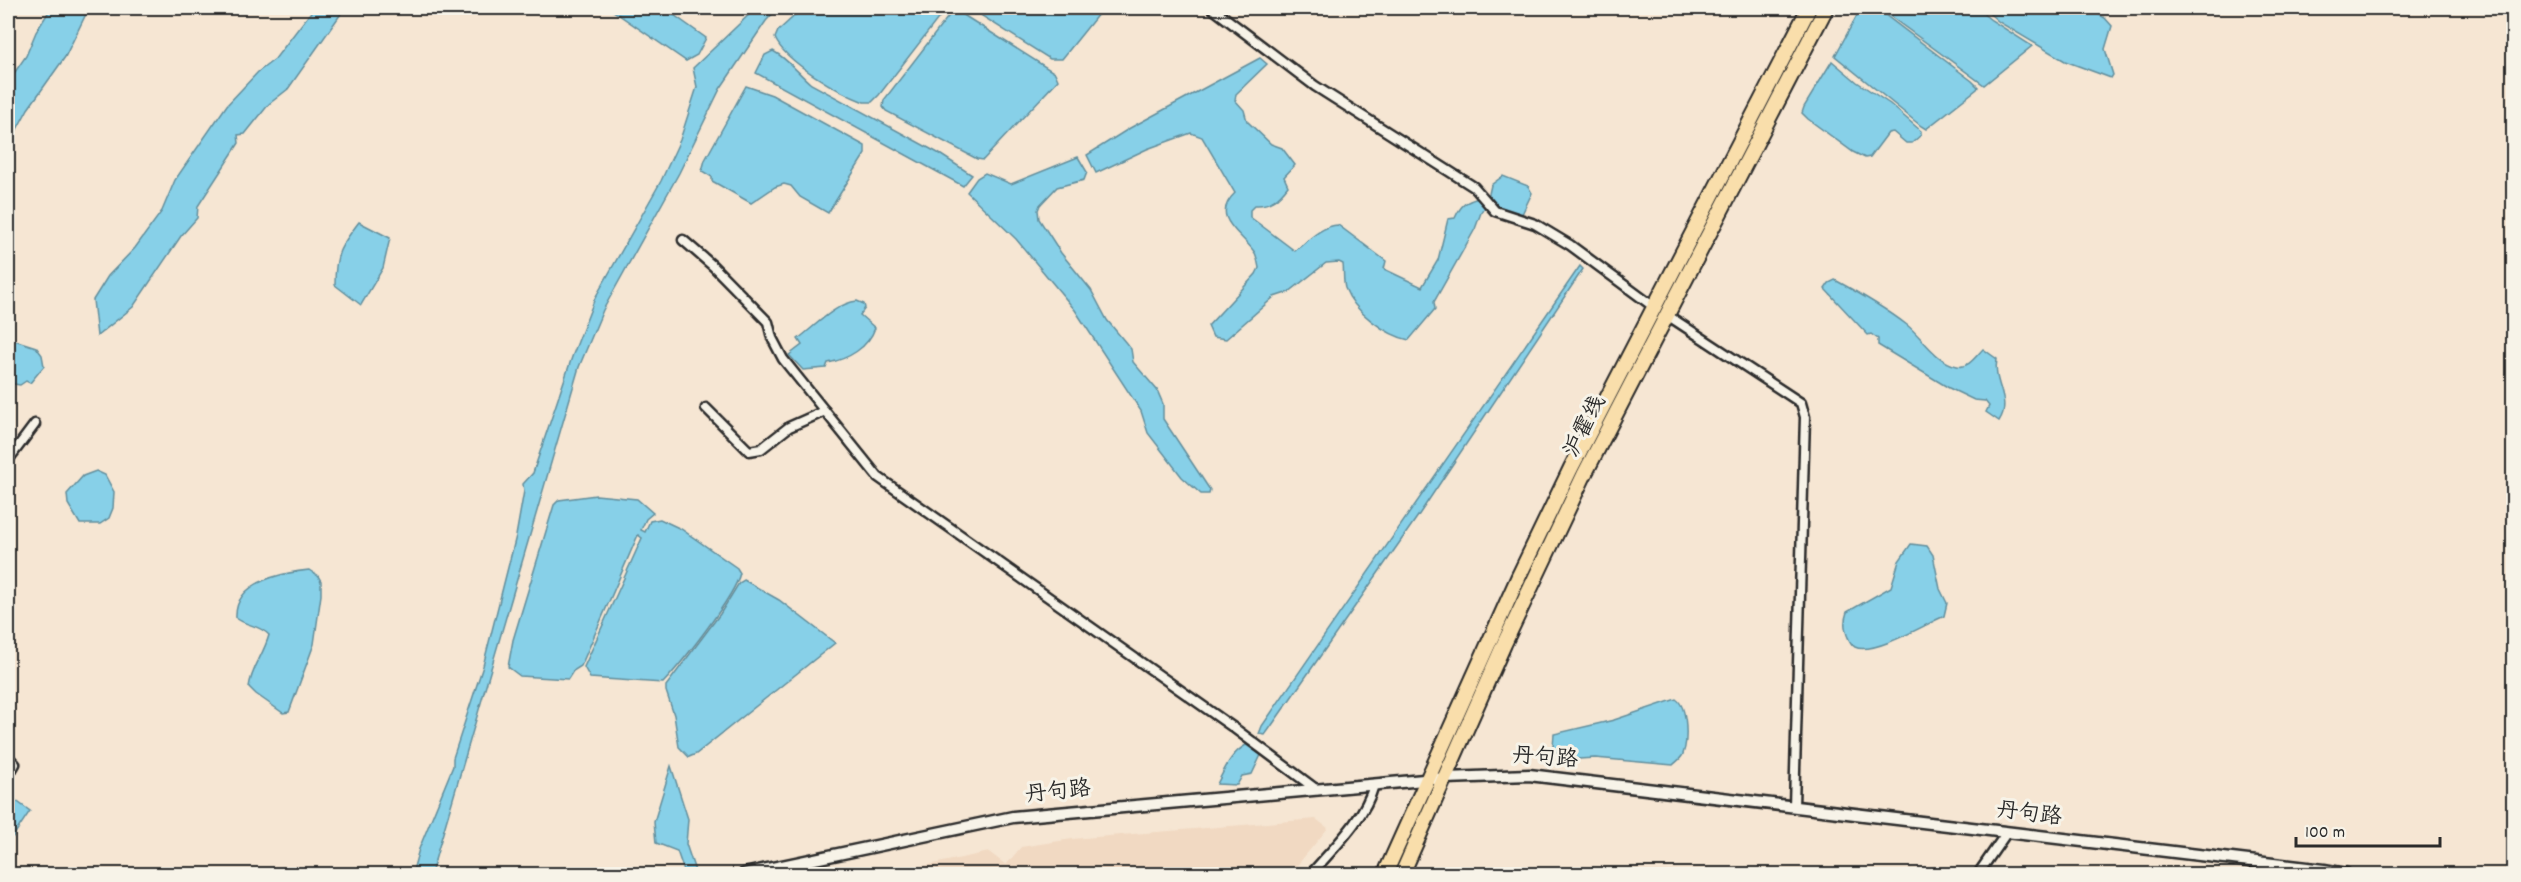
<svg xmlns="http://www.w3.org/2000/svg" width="2521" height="882" viewBox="0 0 2521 882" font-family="Dekko,'LXGW WenKai TC',sans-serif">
	<rect width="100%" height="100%" fill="#f6e6d3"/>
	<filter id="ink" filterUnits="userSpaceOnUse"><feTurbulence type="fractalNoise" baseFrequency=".0167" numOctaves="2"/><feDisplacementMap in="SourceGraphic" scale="12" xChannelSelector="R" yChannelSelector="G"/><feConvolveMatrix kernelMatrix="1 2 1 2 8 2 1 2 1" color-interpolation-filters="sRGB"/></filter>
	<g filter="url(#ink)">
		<path fill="#f1d9c2" d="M 1316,819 L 1328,828 L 1290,874 L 887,874 L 989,852 L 1006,865 L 1021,847 L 1072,839 Z"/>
		<g fill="#87d0e8" stroke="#628e9c" stroke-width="1.5">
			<path d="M 51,8 L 93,8 L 87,12 L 65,57 L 28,109 L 8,146 L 8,82 L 26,56 L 36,32 Z"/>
			<path d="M 314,8 L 345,8 L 288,89 L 269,104 L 245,134 L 238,135 L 239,143 L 198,206 L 197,218 L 181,236 L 133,307 L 97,336 L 93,300 L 108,276 L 135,248 L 162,211 L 175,180 L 227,105 L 258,72 L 275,59 Z"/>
			<path d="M 609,8 L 664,8 L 706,38 L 697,55 L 686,61 Z"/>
			<path d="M 756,8 L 778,8 L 766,21 L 720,89 L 679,173 L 603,310 L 579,367 L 431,874 L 412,874 L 419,849 L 453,766 L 453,758 L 483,666 L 516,536 L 524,491 L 523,484 L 533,473 L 572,357 L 595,298 L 661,181 L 680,140 L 697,87 L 693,68 Z"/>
			<path d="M 803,8 L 943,8 L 941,15 L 879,95 L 872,102 L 864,102 C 840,93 785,62 775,38 L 778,31 Z"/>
			<path d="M 974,8 L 1103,8 L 1062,59 L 1050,59 L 982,16 Z"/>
			<path d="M 1861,8 L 1872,8 L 1885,15 L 1972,81 L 1978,87 L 1977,89 L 1926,129 L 1921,126 L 1835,56 Z"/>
			<path d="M 1879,8 L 1976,8 L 1991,20 L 2032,46 L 1984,85 Z"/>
			<path d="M 1983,8 L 2088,8 L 2105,18 L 2112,26 L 2105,49 L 2113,75 L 2111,78 L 2065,61 L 1999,22 Z"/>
			<path d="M 954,9 L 1055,73 L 1058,80 L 983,160 L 977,159 L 886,111 L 883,107 L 884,100 Z"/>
			<path d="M 773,51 C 788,59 798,73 811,84 L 938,153 L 972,175 L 963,186 L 756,73 L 765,55 Z"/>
			<path d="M 1260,58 L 1267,64 L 1236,94 L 1235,100 L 1244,110 L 1247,121 L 1271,144 L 1282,148 L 1295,165 L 1284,177 L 1288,186 C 1279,198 1270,206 1255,205 L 1250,210 L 1250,217 L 1295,251 C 1306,242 1323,225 1338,225 L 1386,261 L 1384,269 L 1422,287 L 1438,260 L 1448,219 L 1455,218 C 1464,198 1471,202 1489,194 L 1491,185 L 1503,176 L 1528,186 L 1532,193 L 1522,214 L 1519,215 L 1494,205 L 1482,210 L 1475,229 L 1434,302 L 1435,309 L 1409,340 C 1386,335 1354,312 1345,288 C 1343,281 1344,272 1343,264 L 1339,262 L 1326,263 L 1289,292 L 1274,297 L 1226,339 L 1213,337 L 1208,326 L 1256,274 L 1259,268 C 1258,263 1257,257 1255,253 C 1242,233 1209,218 1235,193 L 1202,137 L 1191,133 L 1147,149 L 1096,173 L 1087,155 L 1130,128 Z"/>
			<path d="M 1832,61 L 1857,82 L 1890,104 L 1921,131 L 1921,135 L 1912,143 L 1906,143 L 1893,132 L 1888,133 L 1870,157 L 1865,158 L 1853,152 L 1808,119 L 1802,113 L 1804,107 Z"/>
			<path d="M 746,86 L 772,95 L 865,146 L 865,154 L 828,213 L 800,197 L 791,186 L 784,184 L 775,187 L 751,203 L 712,181 L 712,177 L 702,171 L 705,160 Z"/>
			<path d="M 1078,157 L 1087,172 L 1084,180 L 1057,187 L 1040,205 L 1038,210 L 1039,219 L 1061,253 L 1091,290 L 1107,320 L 1131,349 L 1133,362 L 1157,390 L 1163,404 L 1163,419 L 1210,490 L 1209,494 L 1201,494 L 1182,477 L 1148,433 L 1141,411 L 1075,310 L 1016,239 L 967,192 L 977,178 L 985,173 L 1011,184 Z"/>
			<path d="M 359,222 L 390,238 L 383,268 L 361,305 L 335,285 C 335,253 340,247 359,222 Z"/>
			<path d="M 1580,266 L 1583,269 L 1418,516 L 1270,728 L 1265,735 L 1259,734 L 1262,726 Z"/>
			<path d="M 1835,280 C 1859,293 1885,308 1907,325 C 1922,337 1936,362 1957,366 C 1968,369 1976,356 1983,349 L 1997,359 C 1992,384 2013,400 1999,421 L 1986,412 L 1989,406 L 1985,401 L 1974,400 L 1949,388 L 1878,345 L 1878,339 L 1871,334 L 1868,335 L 1825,289 L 1829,283 Z"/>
			<path d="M 857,301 L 864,304 L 865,308 L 860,315 L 875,328 C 868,348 848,359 828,363 L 826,368 L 803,370 L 789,355 L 802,345 L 798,339 C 814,327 836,303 857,301 Z"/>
			<path d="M 8,338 L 36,347 L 42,355 L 44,366 L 30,383 L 26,381 L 20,385 L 14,384 L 8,376 Z"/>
			<path d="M 96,471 L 105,475 L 114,492 L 113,508 L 109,518 L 100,524 L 80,524 L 68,504 L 67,494 L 83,476 Z"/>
			<path d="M 596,495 L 637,499 L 653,513 L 646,519 L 641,530 L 645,532 L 650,521 L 660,519 L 681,529 L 737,568 L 740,573 C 735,596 681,664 663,683 L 590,678 L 584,667 L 642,538 L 638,535 L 581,666 L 573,671 L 568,679 L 520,676 L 508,667 L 513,640 L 554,505 L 559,500 Z"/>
			<path d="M 1911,544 L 1927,546 L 1933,555 L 1940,589 L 1947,603 L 1944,616 C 1927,624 1872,656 1855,647 C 1850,644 1849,639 1847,635 C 1844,625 1844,621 1847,612 L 1891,587 L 1899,561 Z"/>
			<path d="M 309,570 L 318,576 L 321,581 L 321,595 L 314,644 L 289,712 L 283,713 L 256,694 L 249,687 C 251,669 264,654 269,635 C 260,625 246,626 236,618 C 234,582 281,573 309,570 Z"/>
			<path d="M 744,580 L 779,600 L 835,643 L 696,754 L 689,757 L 679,747 L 674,715 L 666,691 L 666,686 L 720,614 L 739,583 Z"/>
			<path d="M 1676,699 C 1688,707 1688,741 1683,754 C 1682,758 1676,762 1673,765 L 1595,758 L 1562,760 L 1553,747 L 1554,734 L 1614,720 Z"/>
			<path d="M 1246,745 L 1261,755 L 1252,774 L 1242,776 L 1237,785 L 1217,784 C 1225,769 1230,754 1246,745 Z"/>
			<path d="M 671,766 L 688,819 L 686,844 L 696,874 L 685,874 L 677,851 L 656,843 L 654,822 Z"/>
			<path d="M 8,795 L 30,811 L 12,838 L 8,835 Z"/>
		</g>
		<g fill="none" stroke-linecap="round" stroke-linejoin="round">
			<g stroke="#2b2b2b" stroke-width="13">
				<g id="minor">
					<path d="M 1212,8 L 1315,86 L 1474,187 L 1495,211 L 1535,224 L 1570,245 L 1654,307"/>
					<path d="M 683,240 L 713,266 L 768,322 L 772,338 L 783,359 L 878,477 L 1234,728 L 1317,790"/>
					<path d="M 1667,315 L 1801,403 L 1805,417 L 1794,806"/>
					<path d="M 706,408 L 749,451 L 761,449 L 789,427 L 825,411"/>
					<path d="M 8,460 L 35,424"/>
					<path d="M 8,757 L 15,764 L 8,776"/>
					<path d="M 1311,874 C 1334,847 1364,820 1374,785"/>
					<path d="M 1978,874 L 2007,832"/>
				</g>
			</g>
			<g stroke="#2b2b2b" stroke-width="15">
				<path id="tertiary" d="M 744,874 L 1013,817 L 1446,778 L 1529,775 L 2324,870 L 2346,874"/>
			</g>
			<g stroke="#2b2b2b" stroke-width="18">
				<g id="trunk">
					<path d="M 1385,874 L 1518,578 L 1571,468 L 1809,8"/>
					<path d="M 1402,874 L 1504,644 L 1584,475 L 1826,8"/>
				</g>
			</g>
			<use href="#minor" stroke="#f7f3e8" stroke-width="8"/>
			<use href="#tertiary" stroke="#f7f3e8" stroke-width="10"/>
			<use href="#trunk" stroke="#f9deab" stroke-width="14"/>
		</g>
	</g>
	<g text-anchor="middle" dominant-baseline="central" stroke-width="6" stroke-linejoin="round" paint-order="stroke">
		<g font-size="22" fill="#2b2b2b" stroke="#f7f3e8">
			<text transform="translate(1586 427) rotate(-63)">沪霍线</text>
			<text transform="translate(1545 759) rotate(4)">丹句路</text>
			<text transform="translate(1058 793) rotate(-6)">丹句路</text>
			<text transform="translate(2029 815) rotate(7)">丹句路</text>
		</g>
	</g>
	<rect width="2521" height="882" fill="none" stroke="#f7f3e8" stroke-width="30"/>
	<rect x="15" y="15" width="2491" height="852" fill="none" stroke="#2b2b2b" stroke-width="2" filter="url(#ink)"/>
	<path d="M2296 837v9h144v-9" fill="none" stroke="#2b2b2b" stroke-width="3"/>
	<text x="2305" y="837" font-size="18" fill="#2b2b2b" stroke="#f7f3e8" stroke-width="4.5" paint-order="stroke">100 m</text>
</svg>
